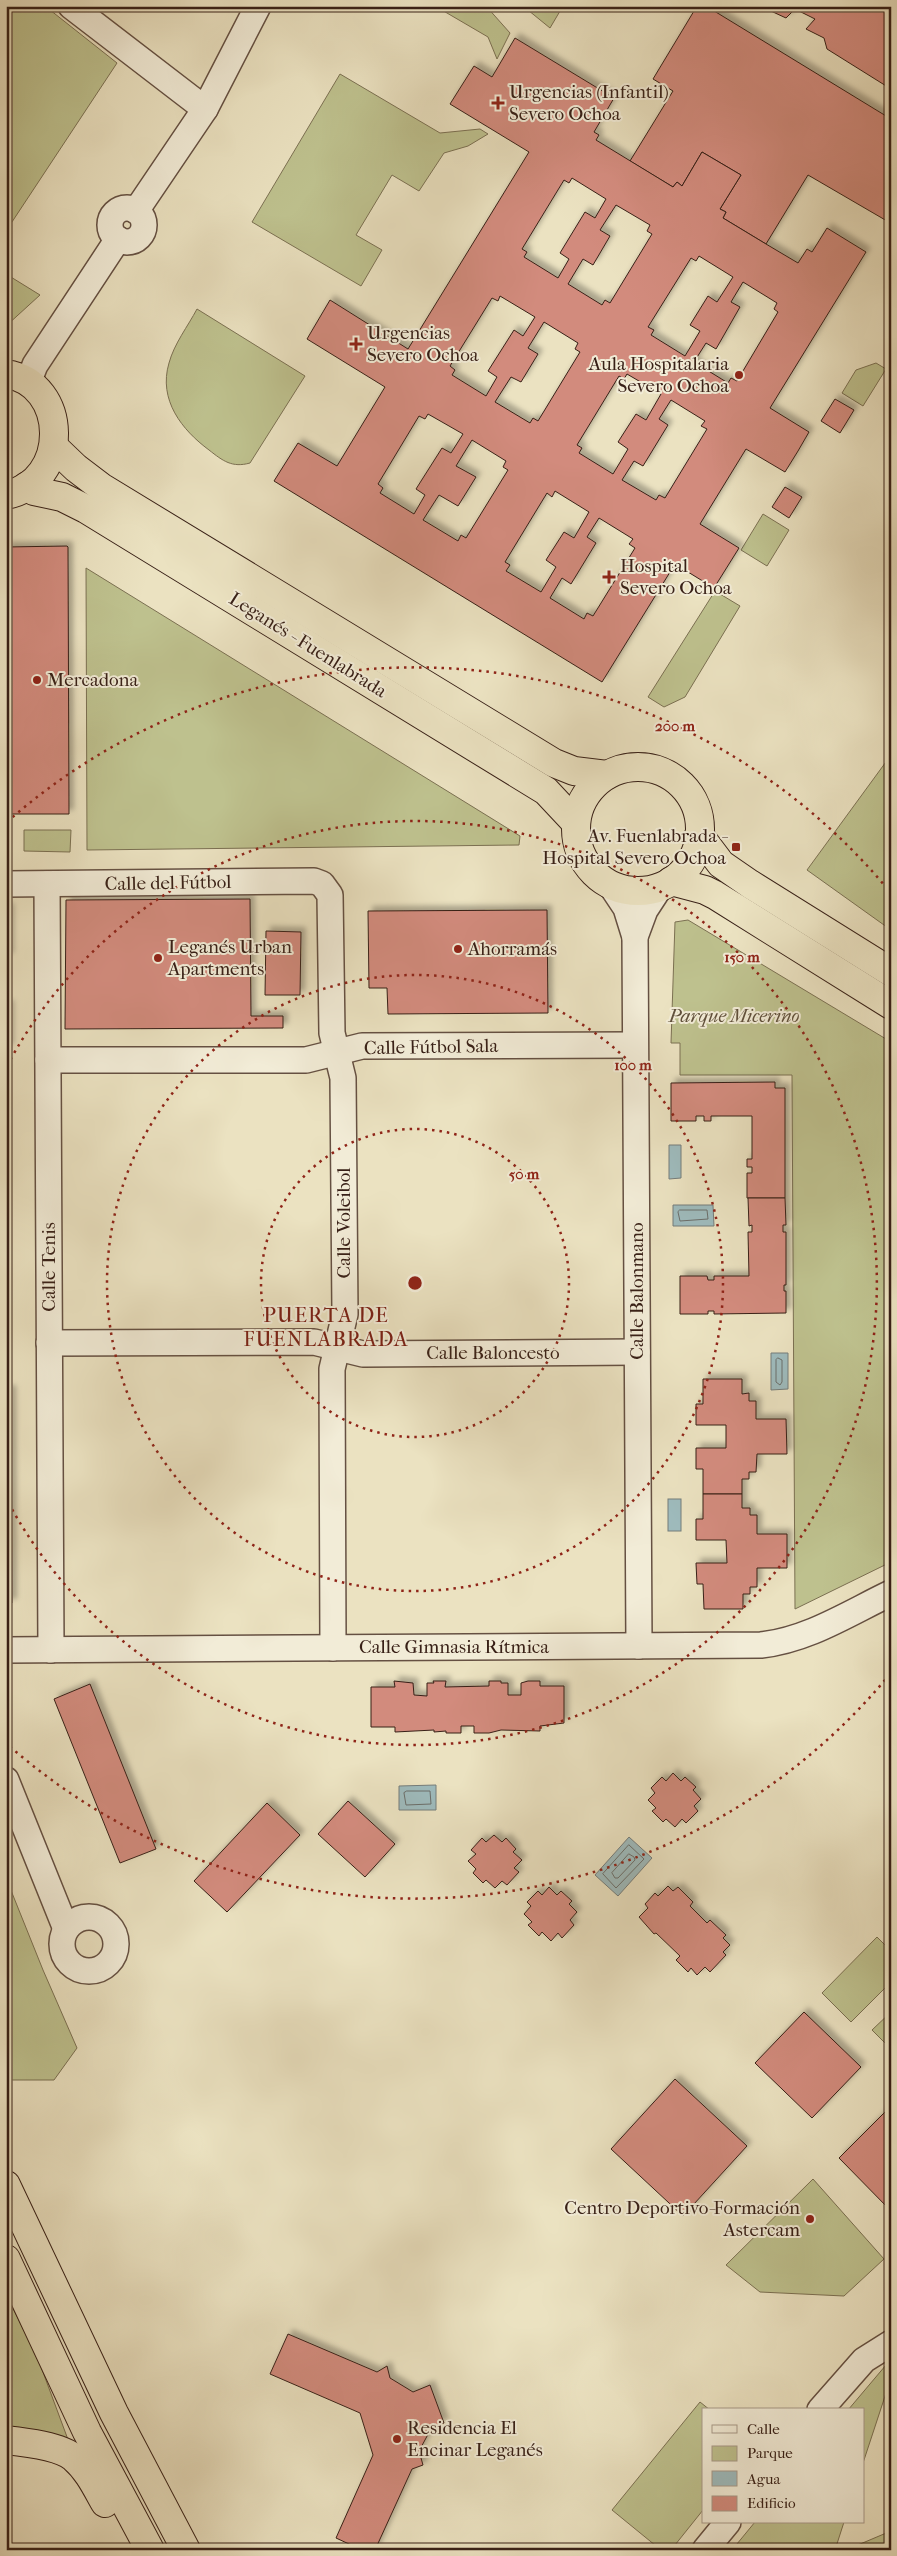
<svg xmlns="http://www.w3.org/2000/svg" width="897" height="2556" viewBox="0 0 897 2556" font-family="'IM FELL French Canon',serif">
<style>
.green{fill:#bec18e;stroke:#7b7052}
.water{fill:#9ebbbd;stroke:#757d7b}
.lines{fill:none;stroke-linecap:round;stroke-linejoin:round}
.shore{stroke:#6b6e6a;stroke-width:1}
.building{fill:#d28b7d;stroke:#382017;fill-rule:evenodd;filter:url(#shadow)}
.street-casing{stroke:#655042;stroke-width:28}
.highway-casing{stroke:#382017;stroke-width:30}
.street{stroke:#f2ecd7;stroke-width:25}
.highway{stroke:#ebe2c1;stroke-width:28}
.ring{fill:none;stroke:#8f2418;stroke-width:2.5;stroke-dasharray:2.5 5}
.poi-dot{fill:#8f2418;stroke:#f2ecd7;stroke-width:2}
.labels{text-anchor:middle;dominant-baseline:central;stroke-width:4;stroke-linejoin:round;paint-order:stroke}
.poi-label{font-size:19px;fill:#382017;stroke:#f2ecd7;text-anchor:start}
.street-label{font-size:19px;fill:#382017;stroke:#f2ecd7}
.park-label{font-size:19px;font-style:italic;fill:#60503b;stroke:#f2ecd7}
.quarter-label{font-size:21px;letter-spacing:1px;fill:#7a1f14;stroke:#f2ecd7}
.centre{fill:#8f2418;stroke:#f2ecd7;stroke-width:2.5}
.ring-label{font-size:15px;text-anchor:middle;font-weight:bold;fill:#8f2418;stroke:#f2ecd7;stroke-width:4;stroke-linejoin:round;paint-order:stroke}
</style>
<defs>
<filter id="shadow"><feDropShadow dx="4.5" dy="-4.5" stdDeviation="2.5" flood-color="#0004"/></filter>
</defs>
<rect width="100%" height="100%" fill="#ebe2c1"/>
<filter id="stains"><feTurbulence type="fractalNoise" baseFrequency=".004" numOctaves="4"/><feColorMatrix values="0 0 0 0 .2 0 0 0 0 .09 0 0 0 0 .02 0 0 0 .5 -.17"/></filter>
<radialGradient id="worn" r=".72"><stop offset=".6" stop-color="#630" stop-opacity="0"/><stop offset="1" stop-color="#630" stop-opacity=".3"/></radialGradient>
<g class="green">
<path d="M6,6H45L117,63L6,231Z"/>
<path d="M435,6H486L510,33L497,59L488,37Z"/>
<path d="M523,6H563L550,28Z"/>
<path d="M340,74L440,133L480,129L488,134L468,146L444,153L419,191L392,175L356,235L382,250L361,286L252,222Z"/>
<path d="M6,274L40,295L6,326Z"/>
<path d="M197,309L305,376L250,463C232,468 223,461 209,450C182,430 158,400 169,363C174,344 188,326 197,309Z"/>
<path d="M876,363L886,369L863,406L842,393L856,370Z"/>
<path d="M763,514L789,530L767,566L741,550Z"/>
<path d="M86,568L520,836L519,845L87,850Z"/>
<path d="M715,591L740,606L685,697L664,707L648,697Z"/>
<path d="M891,755V930L807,870Z"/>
<path d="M24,830H71L70,852L24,851Z"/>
<path d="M688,920L891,1042V1562L795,1609L792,1075H680V1043H671L675,922Z"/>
<path d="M6,1878L43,1970L77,2048L54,2080H11L6,2075Z"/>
<path d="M877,1937L891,1951V1982L851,2022L822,1993Z"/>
<path d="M891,2012V2049L872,2030Z"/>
<path d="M813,2179L884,2259L844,2296L760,2292L726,2265Z"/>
<path d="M6,2295L37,2356L70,2445L6,2428Z"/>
<path d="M886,2365L891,2366V2378L863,2463V2410H848Z"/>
<path d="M700,2402L710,2410H703V2510L671,2550H661L612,2510Z"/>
<path d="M755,2522H844L835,2550H732Z"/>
<path d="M891,2531V2550H846Z"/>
</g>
<g class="water">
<path d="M669,1145H681V1178L669,1179Z"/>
<path d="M673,1205H713L714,1226H673Z"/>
<path d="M771,1353H788V1389L771,1390Z"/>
<rect x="668" y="1499" width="13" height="32"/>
<path d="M436,1785V1810H399V1786Z"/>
<path d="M629,1837L652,1858L618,1896L595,1875Z"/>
</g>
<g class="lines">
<g class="shore">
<path d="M680,1210H707L708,1219L680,1221L678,1212Z"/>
<path d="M778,1358L782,1360V1382L780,1385L776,1382V1360Z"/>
<path d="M407,1791H430L431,1804L406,1805L404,1793Z"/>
<path d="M629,1845L644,1859L616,1888L603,1874Z"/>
<path d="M629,1854L634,1857L635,1860L618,1878H615L612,1873Z"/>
</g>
</g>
<g class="building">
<path d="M697,6H706L891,119V214L887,221L808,175L766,244L723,218L726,212L720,209L741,175L702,152L682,186L677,182L673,187L630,161L673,91L653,79Z"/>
<path d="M891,6V89L827,49L824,38L806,29L815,19L795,9L786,18L760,6Z"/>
<path d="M515,38L614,98L594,132L599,135L596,140L673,187L677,182L682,186L702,152L741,175L720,209L726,212L723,218L766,244L798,263L807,249L812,252L827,228L866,252L770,408L809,432L798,451L785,472L746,449L700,524L739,548L714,588L675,564L602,682L274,481L298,443L337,466L385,387L307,339L330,300L408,349L529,152L450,104L474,66L492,77ZM572,178L606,199L595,218L585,212L560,253L569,259L558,278L524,257L527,252L522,249L564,180L569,183ZM616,205L650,225L647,231L652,234L610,303L605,300L602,305L568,284L583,259L593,265L610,236L600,230ZM699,256L733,277L717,302L708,296L690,325L700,331L685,356L651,335L654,330L648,327L691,258L696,261ZM743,282L777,303L774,309L778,312L737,381L731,378L728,383L694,362L706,343L716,349L740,307L731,302ZM500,296L535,317L523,336L514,330L488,371L497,377L486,396L452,375L455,370L450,366L492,298L498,301ZM544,322L578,343L575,349L580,352L538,421L533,418L530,423L495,402L511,377L521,382L538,354L528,348ZM627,374L661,394L646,420L636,414L618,442L628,449L613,474L579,453L582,448L577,445L619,376L624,379ZM671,400L705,421L701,426L707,429L665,498L659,495L656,500L622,480L634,461L643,466L668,425L659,419ZM428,414L463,434L451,453L442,448L416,489L425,495L414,514L380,493L383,488L378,484L419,416L425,419ZM472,440L506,461L503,467L508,470L466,538L461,535L458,541L423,520L439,495L458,506L476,477L456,466ZM555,491L589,512L574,538L564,532L546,560L556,567L541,592L506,571L510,565L505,562L547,493L552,497ZM599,518L633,539L629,544L635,548L593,616L587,613L584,619L550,598L562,578L571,584L596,543L587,537Z"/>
<path d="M835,399L854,410L840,433L821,421Z"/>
<path d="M785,487L802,497L789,518L772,507Z"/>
<path d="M67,546L68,547L69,814H6V547Z"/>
<path d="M250,899L251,1016H283V1028L65,1029L66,900Z"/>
<rect x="6" y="908" width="3" height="49"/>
<path d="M547,910L548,1013L388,1014L387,988H369L368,911Z"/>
<path d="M266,931L301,932L300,995H265Z"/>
<rect x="6" y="1005" width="3" height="43"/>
<path d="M775,1082V1088H785V1198H747V1173H752V1167H747V1159H752V1116H711V1121H704V1116H696V1121H671V1083Z"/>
<path d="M748,1198H785L786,1225H783V1232H786V1285H784V1291H786V1313L714,1314V1311H708V1314H680V1276H707L708,1280H714V1276H749L748,1232H752V1225L749,1226Z"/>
<path d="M703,1379H742V1394L749,1393V1401H756V1419H786L787,1454H757L756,1472H749V1479H742V1494H703V1469H696V1448H726V1425H696V1404H703Z"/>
<path d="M6,1390H11L12,1603H6Z"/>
<path d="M703,1494H742V1508H750V1515H757V1534H787V1568H757V1587H750V1594H743V1609H704L703,1584H697L696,1563H727L726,1540H696V1519H703Z"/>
<path d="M394,1681L413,1683L414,1695L427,1696V1683H434L433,1681H446L445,1687L489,1686V1681H501V1683H508V1695H521V1683L528,1681H540V1686H564V1723L540,1726V1731L501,1730L489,1733H474V1726H461V1733H446V1731L434,1732V1730L395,1732V1727H371V1687H395Z"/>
<path d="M90,1684L156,1849L120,1863L54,1699Z"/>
<path d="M673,1773L681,1781L685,1777L696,1787L693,1790L701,1799L694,1806L698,1811L686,1823L682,1819L675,1827L666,1819L663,1822L652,1811L656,1808L648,1800L655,1793L651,1788L662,1777L666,1781Z"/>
<path d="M348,1801L395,1844L365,1877L318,1834Z"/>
<path d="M267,1803L300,1835L227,1912L194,1881Z"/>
<path d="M494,1835L502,1842L506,1838L516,1849L513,1852L522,1860L514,1868L519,1872L507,1885L502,1881L495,1888L486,1880L483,1883L473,1873L476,1869L468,1861L476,1854L471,1850L482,1838L486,1842Z"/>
<path d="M668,1886L673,1891L678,1887L693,1902L690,1906L707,1923L710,1920L726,1935L723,1938L730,1945L723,1952L726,1955L710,1972L705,1967L697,1975L691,1968L688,1972L676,1960L680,1956L656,1933L654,1934L639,1917L648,1908L645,1904L655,1893L658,1896Z"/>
<path d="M549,1887L557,1895L561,1891L572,1901L569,1904L577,1912L570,1920L574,1925L562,1938L558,1933L551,1941L542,1932L539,1936L528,1925L532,1922L524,1914L531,1906L527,1902L538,1891L542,1895Z"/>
<path d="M804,2012L861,2067L812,2118L755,2063Z"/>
<path d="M675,2079L747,2146L683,2216L611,2149Z"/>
<path d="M885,2112L891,2118V2211L839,2158Z"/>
<path d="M288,2334L377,2372L387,2366L390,2378L413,2392L430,2385L444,2423L432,2427L419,2451L423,2465L412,2469L375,2550H362L336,2538L373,2455L360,2413L270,2374Z"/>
</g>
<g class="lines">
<g class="street-casing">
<g id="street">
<path d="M71,6L205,109L258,6"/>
<circle cx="127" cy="225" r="17"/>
<path d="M136,211L205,109"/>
<path d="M28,383L35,365L118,239"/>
<path d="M6,884L314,881L322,884L330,895L332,1033L343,1078L345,1314L332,1369L333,1648"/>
<path d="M47,884L51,1650"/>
<path d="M610,884L626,908L635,937"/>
<path d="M48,1060H306L362,1046L635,1045"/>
<path d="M49,1343L314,1342L363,1354L637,1352"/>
<path d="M639,1646L635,937L645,910L660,887"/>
<path d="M6,1650L761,1645C808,1640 849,1613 891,1593"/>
<path d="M6,1780L66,1929"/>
<circle cx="89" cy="1944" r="27"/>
<path d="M820,2410L864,2360L891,2343"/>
<path d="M705,2550L728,2522"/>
</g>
</g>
<g class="highway-casing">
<g id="highway">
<path d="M6,374C69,383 71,482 6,495"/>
<path d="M54,447L76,468L101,487L554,763L574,771L607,775"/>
<path d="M27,486L34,491L62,497L86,509L546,791L576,823"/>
<circle cx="638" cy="829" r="62"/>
<path d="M699,835L721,864L750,884L891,972"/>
<path d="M671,881L705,890L715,895L891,1005"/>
<path d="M6,2185L114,2413L186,2550"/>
<path d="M6,2259L87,2432L150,2550"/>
<path d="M6,2440C24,2442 61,2446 74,2458C88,2470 96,2487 105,2503"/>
</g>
</g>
<use href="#street" class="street"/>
<use href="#highway" class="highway"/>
</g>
<g class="ring">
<circle cx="415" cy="1283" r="154"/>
<circle cx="415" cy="1283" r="308"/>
<path d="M7 1066A462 462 0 1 1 7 1500"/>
<path d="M890 1674A615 615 0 0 1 7 1744M7 822A615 615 0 0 1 890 892"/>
</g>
<g class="poi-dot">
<path d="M495.5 95.5h5v5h5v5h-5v5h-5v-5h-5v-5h5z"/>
<path d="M353.5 336.5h5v5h5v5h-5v5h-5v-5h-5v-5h5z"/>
<circle cx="739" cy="375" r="5"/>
<path d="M606.5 569.5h5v5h5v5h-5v5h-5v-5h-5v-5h5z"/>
<circle cx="37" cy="680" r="5"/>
<rect x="731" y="842" width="10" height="10" rx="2.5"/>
<circle cx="458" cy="949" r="5"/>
<circle cx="158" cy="958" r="5"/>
<circle cx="810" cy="2219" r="5"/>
<circle cx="397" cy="2439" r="5"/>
</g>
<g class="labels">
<g class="poi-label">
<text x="509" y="92">Urgencias (Infantil)<tspan x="509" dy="22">Severo Ochoa</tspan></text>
<text x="367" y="333">Urgencias<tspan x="367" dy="22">Severo Ochoa</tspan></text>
<text x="729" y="364" text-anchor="end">Aula Hospitalaria<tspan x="729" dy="22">Severo Ochoa</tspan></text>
<text x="620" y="566">Hospital<tspan x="620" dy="22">Severo Ochoa</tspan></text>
<text x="47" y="680">Mercadona</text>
<text x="726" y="836" text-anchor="end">Av. Fuenlabrada -<tspan x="726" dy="22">Hospital Severo Ochoa</tspan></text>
<text x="168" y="947">Leganés Urban<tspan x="168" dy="22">Apartments</tspan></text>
<text x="468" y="949">Ahorramás</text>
<text x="800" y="2208" text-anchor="end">Centro Deportivo-Formación<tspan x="800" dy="22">Astercam</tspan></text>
<text x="407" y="2428">Residencia El<tspan x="407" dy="22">Encinar Leganés</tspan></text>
</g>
<g class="street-label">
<text transform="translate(308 645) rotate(32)">Leganés - Fuenlabrada</text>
<text transform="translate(168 883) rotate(-1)">Calle del Fútbol</text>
<text transform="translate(431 1047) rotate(-1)">Calle Fútbol Sala</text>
<text transform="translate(344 1223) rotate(-90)">Calle Voleibol</text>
<text transform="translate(49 1267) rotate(-90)">Calle Tenis</text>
<text transform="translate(637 1291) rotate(-90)">Calle Balonmano</text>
<text x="493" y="1353">Calle Baloncesto</text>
<text x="454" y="1647">Calle Gimnasia Rítmica</text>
</g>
<g class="park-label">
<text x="734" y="1016">Parque Micerino</text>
</g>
<g class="quarter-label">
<text x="326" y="1315">PUERTA DE<tspan x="326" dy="24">FUENLABRADA</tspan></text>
</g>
</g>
<circle cx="415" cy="1283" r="8" class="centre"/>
<g class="ring-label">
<text x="675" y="731">200 m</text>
<text x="742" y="962">150 m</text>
<text x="633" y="1070">100 m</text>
<text x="524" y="1179">50 m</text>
</g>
<rect width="897" height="2556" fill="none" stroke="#ebe2c1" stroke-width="25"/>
<rect x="8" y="8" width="882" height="2541" fill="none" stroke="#382017" stroke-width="2.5"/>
<rect x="12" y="12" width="872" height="2531" fill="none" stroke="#382017"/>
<rect x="702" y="2408" width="162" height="115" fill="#f2ecd7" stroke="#a89a8a"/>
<rect x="712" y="2425" width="25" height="8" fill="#f2ecd7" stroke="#a89a8a"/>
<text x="747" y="2434" font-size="15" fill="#382017">Calle</text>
<rect x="712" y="2446" width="25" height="15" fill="#bec18e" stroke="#a89a8a"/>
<text x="747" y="2458" font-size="15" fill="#382017">Parque</text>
<rect x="712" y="2471" width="25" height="15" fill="#9ebbbd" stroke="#a89a8a"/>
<text x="747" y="2484" font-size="15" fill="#382017">Agua</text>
<rect x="712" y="2496" width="25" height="15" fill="#d28b7d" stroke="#a89a8a"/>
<text x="747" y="2508" font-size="15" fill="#382017">Edificio</text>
<rect width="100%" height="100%" filter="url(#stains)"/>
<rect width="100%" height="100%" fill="url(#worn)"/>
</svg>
